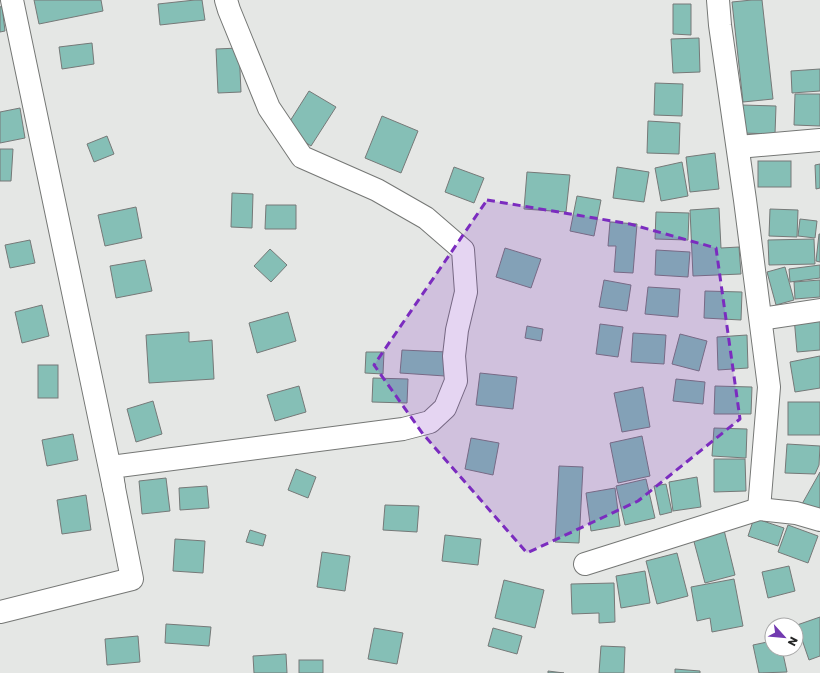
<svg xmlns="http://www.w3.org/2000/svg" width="820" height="673" viewBox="0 0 820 673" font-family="Poppins,sans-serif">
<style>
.building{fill:#85bfb6;stroke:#767978}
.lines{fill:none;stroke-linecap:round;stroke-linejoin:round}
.minor-casing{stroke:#757775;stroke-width:24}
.minor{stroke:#fff;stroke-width:22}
.marked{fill:#7b2cbf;fill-opacity:0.2;stroke:#7b2cbf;stroke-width:3;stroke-dasharray:8 5;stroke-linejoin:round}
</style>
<rect width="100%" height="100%" fill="#e5e7e5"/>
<g class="building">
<path d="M34,0H101L103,11L39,24Z"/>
<path d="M195,0H202L205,20L160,25L158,4Z"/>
<path d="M752,0H762L773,99L743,102L732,2Z"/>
<path d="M673,4H691V35L673,34Z"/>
<path d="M2,6L5,31L0,32V7Z"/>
<path d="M699,38L700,72L673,73L671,39Z"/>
<path d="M92,43L94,64L62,69L59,47Z"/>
<path d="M239,48L241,92L218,93L216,49Z"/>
<path d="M820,69V91L792,93L791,71Z"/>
<path d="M655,83L683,84L682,116L654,115Z"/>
<path d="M309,91L336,107L311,146L285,129Z"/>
<path d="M795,94H820V126L794,125Z"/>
<path d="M742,105L776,106L775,134L741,133Z"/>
<path d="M20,108L25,138L0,143V112Z"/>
<path d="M382,116L418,131L401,173L365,158Z"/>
<path d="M648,121L680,123L679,154L647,153Z"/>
<path d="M107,136L114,154L94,162L87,144Z"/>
<path d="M0,149H13L11,181H0Z"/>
<path d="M715,153L719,189L690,192L686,157Z"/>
<rect x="758" y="161" width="33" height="26"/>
<path d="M682,162L688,196L661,201L655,168Z"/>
<path d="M820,164V188L816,189L815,165Z"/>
<path d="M454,167L484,178L474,203L445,192Z"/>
<path d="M617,167L649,172L644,202L613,198Z"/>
<path d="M527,172L570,175L566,212L524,209Z"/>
<path d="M232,193L253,194L252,228L231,227Z"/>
<path d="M577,196L601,200L594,236L570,231Z"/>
<path d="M266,205H296V229H265Z"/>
<path d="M136,207L142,238L105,246L98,215Z"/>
<path d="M719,208L721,248L739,247L741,274L693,276L690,210Z"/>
<path d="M770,209L798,210L797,237L769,236Z"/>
<path d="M656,212L689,213L688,240L655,239Z"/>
<path d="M800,219L817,221L815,238L798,236Z"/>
<path d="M610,222L637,224L633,273L614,272L616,246H608Z"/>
<path d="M819,234H820V262L816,261Z"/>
<path d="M814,239L815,264L769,265L768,240Z"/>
<path d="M30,240L35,263L10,268L5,245Z"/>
<path d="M505,248L541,259L531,288L496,277Z"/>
<path d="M270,249L287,265L271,282L254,266Z"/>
<path d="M656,250L690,252L688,277L655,275Z"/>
<path d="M145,260L152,291L116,298L110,266Z"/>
<path d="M820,265V278L790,282L789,269Z"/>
<path d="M785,267L794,300L776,305L767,272Z"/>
<path d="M604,280L631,285L627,311L599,307Z"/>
<path d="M820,280V297L795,299L794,282Z"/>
<path d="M648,287L680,289L678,317L645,314Z"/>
<path d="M705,291L742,292L741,320L704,318Z"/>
<path d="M42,305L49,336L22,343L15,312Z"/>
<path d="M288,312L296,341L257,353L249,323Z"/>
<path d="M820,315V350L797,352L794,317Z"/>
<path d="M600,324L623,327L618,357L596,354Z"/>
<path d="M527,326L543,329L541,341L525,338Z"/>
<path d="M189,332V342L212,340L214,379L149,383L146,335Z"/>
<path d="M633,333L666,335L664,364L631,362Z"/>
<path d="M680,334L707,341L699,371L672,364Z"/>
<path d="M747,335L748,368L718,370L717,337Z"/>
<path d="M402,350L447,352L445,376L400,373Z"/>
<path d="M366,352H384L383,374L365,373Z"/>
<path d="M820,356V388L795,392L790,362Z"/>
<rect x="38" y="365" width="20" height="33"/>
<path d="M480,373L517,377L513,409L476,405Z"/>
<path d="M373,378L408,379L407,403L372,402Z"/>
<path d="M676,379L705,382L703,404L673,401Z"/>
<path d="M299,386L306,412L275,421L267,395Z"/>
<path d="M715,386L752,387L751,414H714Z"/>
<path d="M643,387L650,427L622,432L614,393Z"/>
<path d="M153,401L162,434L136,442L127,409Z"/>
<rect x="788" y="402" width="32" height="33"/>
<path d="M714,428L747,429L746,458L712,456Z"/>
<path d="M73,434L78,460L47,466L42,440Z"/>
<path d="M642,436L650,476L618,483L610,443Z"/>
<path d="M471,438L499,443L493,475L465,469Z"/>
<path d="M787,444L820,446L819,465L815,474L785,473Z"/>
<path d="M714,459H745L746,491L714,492Z"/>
<path d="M559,466L583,467L579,543L555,542Z"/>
<path d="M296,469L316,477L308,498L288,490Z"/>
<path d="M820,472V514L802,504Z"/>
<path d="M697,477L701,507L673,511L669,482Z"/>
<path d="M166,478L170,511L142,514L139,481Z"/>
<path d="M646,479L655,518L625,525L616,486Z"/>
<path d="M666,484L672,512L660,515L654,486Z"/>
<path d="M207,486L209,508L180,510L179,488Z"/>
<path d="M615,488L620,526L591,531L586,493Z"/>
<path d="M86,495L91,530L62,534L57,500Z"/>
<path d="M385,505L419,506L417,532L383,530Z"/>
<path d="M754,518L784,528L778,546L748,536Z"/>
<path d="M788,525L818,536L808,563L778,552Z"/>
<path d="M250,530L266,535L263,546L246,542Z"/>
<path d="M724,530L735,575L705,583L693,538Z"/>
<path d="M445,535L481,539L478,565L442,561Z"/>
<path d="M175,539L205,541L203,573L173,571Z"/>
<path d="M322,552L350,556L345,591L317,587Z"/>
<path d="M677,553L688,596L657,604L646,561Z"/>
<path d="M789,566L795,591L768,598L762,572Z"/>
<path d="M645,571L650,603L621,608L616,576Z"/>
<path d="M734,579L743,626L712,632L710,618L697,621L691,587Z"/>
<path d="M504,580L544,590L535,628L495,618Z"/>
<path d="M614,583L615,622L599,623V613L572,614L571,584Z"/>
<path d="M820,617V656L809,660L797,625Z"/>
<path d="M166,624L211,627L209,646L165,643Z"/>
<path d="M374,628L403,633L397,664L368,659Z"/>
<path d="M493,628L522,636L517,654L488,646Z"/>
<path d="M138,636L140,662L107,665L105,639Z"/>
<path d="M772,641V649H782L787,672L759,673L753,645Z"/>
<path d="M601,646L625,647L624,673H599Z"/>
<path d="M286,654L287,673H254L253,656Z"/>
<rect x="299" y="660" width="24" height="13"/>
<path d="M675,669L700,671V673H675Z"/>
<path d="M548,671L564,673H548Z"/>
</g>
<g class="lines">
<g class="minor-casing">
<g id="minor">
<path d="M718,0L720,25L745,200L769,387L759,509"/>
<path d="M738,147L820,140"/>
<path d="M761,319L820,310"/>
<path d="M114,488L111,467L403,429L430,422L445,408L456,381L454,356L457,330L466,292L463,250L426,218L377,190L302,157L269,108L229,10L226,0"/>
<path d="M585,564L759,509L796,513L820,520"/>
<path d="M0,612L132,579L114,488L12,0"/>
</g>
</g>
<use href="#minor" class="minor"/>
</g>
<path class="marked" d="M487,200L630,224L716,248L740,419L638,501L527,553L423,434L374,365Z"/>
<g transform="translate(784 637) rotate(117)"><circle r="19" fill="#ffffff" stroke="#a8a8a8"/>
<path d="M0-3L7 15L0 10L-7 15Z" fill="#723ab0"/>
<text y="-6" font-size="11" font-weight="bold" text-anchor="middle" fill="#252626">N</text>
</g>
</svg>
